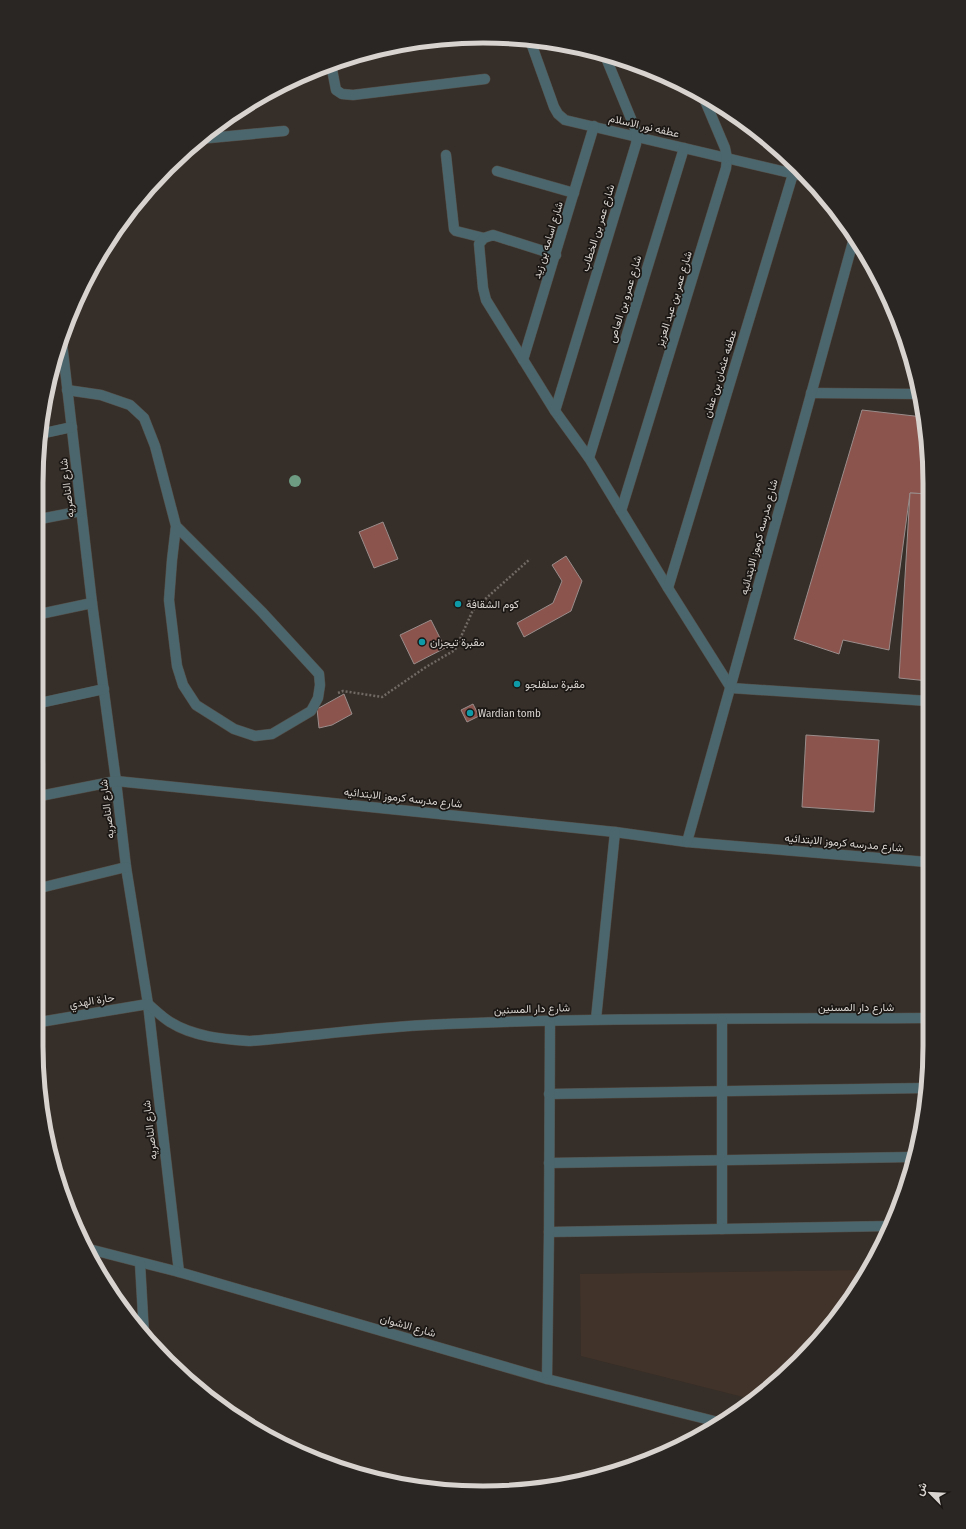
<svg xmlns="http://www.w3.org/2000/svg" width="966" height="1529" viewBox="0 0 966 1529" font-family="'Fira Sans Condensed',Vazirmatn,sans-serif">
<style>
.built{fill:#413329}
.building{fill:#8b544d;stroke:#9a8d8b}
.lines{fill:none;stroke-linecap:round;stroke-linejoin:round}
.lane-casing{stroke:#534c46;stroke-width:11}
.street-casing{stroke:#534c46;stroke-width:11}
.path{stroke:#706964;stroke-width:2.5;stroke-dasharray:2 2;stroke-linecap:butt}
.lane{stroke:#4b666c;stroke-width:10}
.street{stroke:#4b666c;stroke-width:10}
.tree{fill:#6d9c83}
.culture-dot{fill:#0f9aa8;stroke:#1b1714;stroke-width:1.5}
.labels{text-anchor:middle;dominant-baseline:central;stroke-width:3.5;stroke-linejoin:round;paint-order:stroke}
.street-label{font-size:11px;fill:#d8d3cf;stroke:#1b1714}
.poi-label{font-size:11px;fill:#d8d3cf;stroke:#1b1714;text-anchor:start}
.rim{fill:none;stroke:#d8d3cf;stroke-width:5}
</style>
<rect width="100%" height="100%" fill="#362e28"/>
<path class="built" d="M866,1270L837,1318L778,1382L755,1400L581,1356L580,1274Z"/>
<g class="building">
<path d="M862,410L923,417L929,454V494L910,493L889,650L843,640L839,654L794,639Z"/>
<path d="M910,493L929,494L928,681L899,678Z"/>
<path d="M383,522L398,559L374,568L359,532Z"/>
<path d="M566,556L582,581L571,611L524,637L517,623L553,603L562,581L552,565Z"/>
<path d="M431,620L445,648L414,664L400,635Z"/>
<path d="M344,694L352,714L332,725L319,728L317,709Z"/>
<path d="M473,704L479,716L467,722L461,710Z"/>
<path d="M806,735L879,740L874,812L802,807Z"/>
</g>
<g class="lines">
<g class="lane-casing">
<g id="lane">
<path d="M446,155L454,229L456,231L484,238"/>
<path d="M67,390L101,395L130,405L144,418L155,446L176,526L172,560L169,600L177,666L183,685L196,705L234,729L255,736L272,734L311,711L318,698L320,685L319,674L262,612L176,526"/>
</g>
</g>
<g class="street-casing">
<g id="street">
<path d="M530,40L554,107L558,114L565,120L803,176"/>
<path d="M331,64L336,90L342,94L353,95L485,79"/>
<path d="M199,139L284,131"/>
<path d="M497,171L574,193"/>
<path d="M556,255L493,235L484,238L479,244L483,288L486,300L555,411L589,458L668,588L731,688L928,701"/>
<path d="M62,343L92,603L116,781L126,867L148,1004L179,1272"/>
<path d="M523,360L594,126"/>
<path d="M811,393L919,394"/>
<path d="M555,411L636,144L637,136L634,126L604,53"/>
<path d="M40,434L72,427"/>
<path d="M589,458L684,148"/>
<path d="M621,511L726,168L727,158L725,148L703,96"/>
<path d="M40,519L81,511"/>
<path d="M668,588L793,174L794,167"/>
<path d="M40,614L92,603"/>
<path d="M40,703L104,689"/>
<path d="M40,796L116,781L615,832L687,842L927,862"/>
<path d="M687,842C744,641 798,439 854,238"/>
<path d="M40,888L126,867"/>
<path d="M596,1019L615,832"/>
<path d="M40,1022L148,1004C155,1010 162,1017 170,1022C194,1037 223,1039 250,1041C309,1036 368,1028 426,1025C593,1017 760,1019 927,1018"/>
<path d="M549,1094L926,1088"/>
<path d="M549,1163L912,1157"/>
<path d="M722,1229V1020"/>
<path d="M549,1232L891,1226"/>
<path d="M89,1249L179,1272L547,1379L722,1423"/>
<path d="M140,1263L144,1334"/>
<path d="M547,1379L549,1232L550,1021"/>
</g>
</g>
<path class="path" d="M338,693L343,691L382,697L426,667L455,650L473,610L530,559"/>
<use href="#lane" class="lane"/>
<use href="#street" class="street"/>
</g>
<circle class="tree" cx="295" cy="481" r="6"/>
<g class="culture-dot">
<circle cx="458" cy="604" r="4"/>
<circle cx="422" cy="642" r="4"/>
<circle cx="517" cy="684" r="4"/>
<circle cx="470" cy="713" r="4"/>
</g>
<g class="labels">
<g class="street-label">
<text transform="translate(644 126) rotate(13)">عطفه نور الاسلام</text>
<text transform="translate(598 228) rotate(-73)">شارع عمر بن الخطاب</text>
<text transform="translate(548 240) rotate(-73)">شارع اسامه بن زيد</text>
<text transform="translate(625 299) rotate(-73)">شارع عمرو بن العاص</text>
<text transform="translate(674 299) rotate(-73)">شارع عمر بن عبد العزيز</text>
<text transform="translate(720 374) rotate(-73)">عطفه عثمان بن عفان</text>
<text transform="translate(67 488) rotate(-97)">شارع الناصريه</text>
<text transform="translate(759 537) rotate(-75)">شارع مدرسه كرموز الابتدائيه</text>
<text transform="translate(403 798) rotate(6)">شارع مدرسه كرموز الابتدائيه</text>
<text transform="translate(107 809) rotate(-97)">شارع الناصريه</text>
<text transform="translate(844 843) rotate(5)">شارع مدرسه كرموز الابتدائيه</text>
<text transform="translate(92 1001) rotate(-9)">حارة الهدي</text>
<text x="856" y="1007">شارع دار المسنين</text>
<text transform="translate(532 1009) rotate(-2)">شارع دار المسنين</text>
<text transform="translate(150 1130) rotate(-97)">شارع الناصريه</text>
<text transform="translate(408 1326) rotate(16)">شارع الاشوان</text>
</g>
<g class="poi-label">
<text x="466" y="604">كوم الشقافة</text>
<text x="430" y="642">مقبرة تيجران</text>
<text x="525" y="684">مقبرة سلفلجو</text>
<text x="478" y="713">Wardian tomb</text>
</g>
</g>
<path d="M0 0H966V1529H0ZM483 43H483A440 440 0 0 1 923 483V1046A440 440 0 0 1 483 1486H483A440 440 0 0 1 43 1046V483A440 440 0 0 1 483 43Z" fill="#2a2623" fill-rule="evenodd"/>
<path class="rim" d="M483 43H483A440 440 0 0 1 923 483V1046A440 440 0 0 1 483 1486H483A440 440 0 0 1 43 1046V483A440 440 0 0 1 483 43Z"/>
<g transform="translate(930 1493) rotate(294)" stroke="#1b1714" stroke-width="3" paint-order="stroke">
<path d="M0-3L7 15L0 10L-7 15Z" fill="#d8d3cf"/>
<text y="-6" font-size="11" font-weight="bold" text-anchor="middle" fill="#d8d3cf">ش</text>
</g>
</svg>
